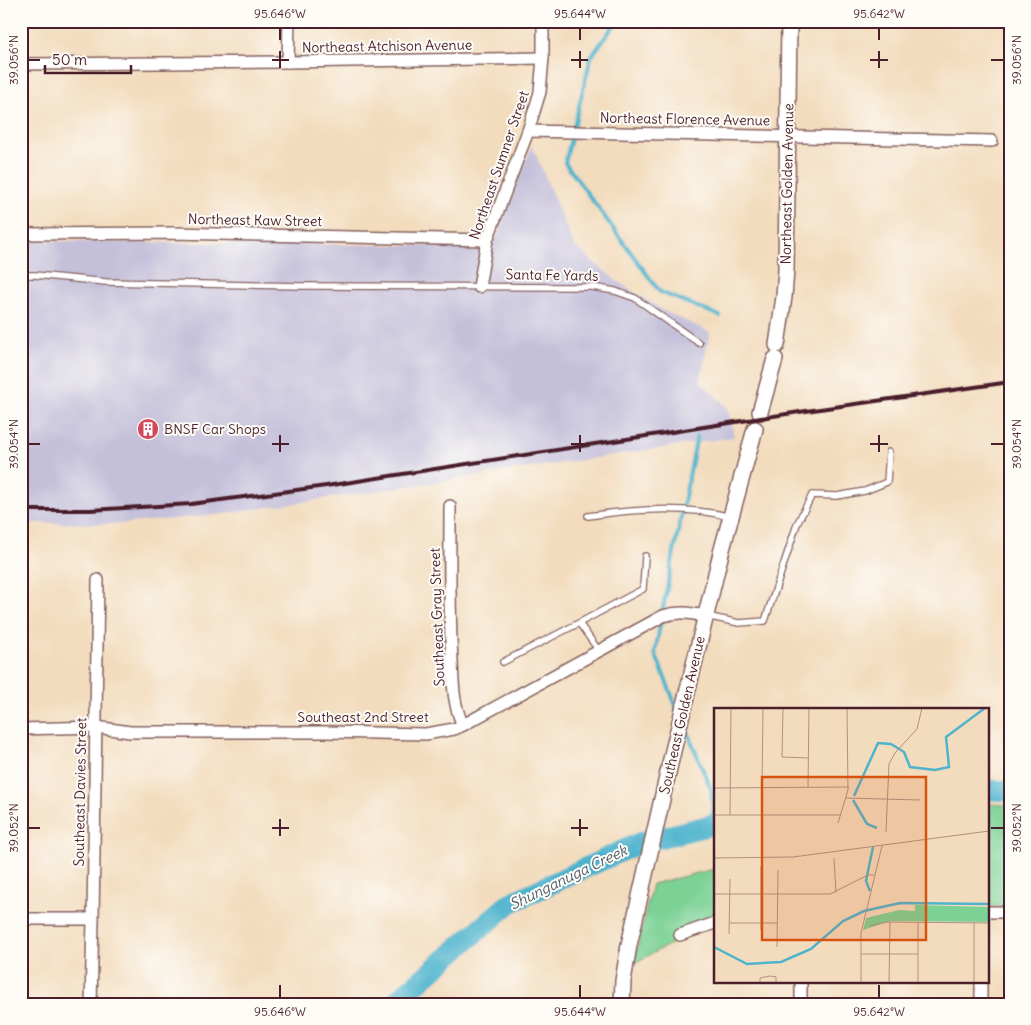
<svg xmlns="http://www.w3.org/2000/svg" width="1031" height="1025" viewBox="0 0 1031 1025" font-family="Delius,sans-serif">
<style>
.industrial{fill:#c5c0da}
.green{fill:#7cd295;stroke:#637860}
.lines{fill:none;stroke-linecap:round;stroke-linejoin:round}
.stream{stroke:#4eb3cd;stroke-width:4}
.river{stroke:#4eb3cd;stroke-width:21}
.service-casing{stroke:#85615e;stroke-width:8}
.minor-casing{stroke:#85615e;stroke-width:14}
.tertiary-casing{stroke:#85615e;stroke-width:18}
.service{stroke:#fff;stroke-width:5.5}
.minor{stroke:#fff;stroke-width:11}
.tertiary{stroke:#fff;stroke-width:15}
.rail{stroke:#4a1f2b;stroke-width:4}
.ticks{fill:none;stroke:#4a1f2b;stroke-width:2}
.labels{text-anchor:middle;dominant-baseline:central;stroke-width:4;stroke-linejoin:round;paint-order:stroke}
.street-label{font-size:14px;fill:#4a1f2b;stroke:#fdfcf7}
.poi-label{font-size:14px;fill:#4a1f2b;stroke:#fdfcf7;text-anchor:start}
.water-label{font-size:15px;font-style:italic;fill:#4c5a6c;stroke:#fdfcf7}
.inset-river{fill:none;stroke:#4eb3cd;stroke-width:2.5}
.inset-road{fill:none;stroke:#af9083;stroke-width:1}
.view{fill:#d8530f;fill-opacity:0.15;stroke:#d8530f;stroke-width:2.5}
.inset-edge{fill:none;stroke:#4a1f2b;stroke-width:2.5}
.neatline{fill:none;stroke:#4a1f2b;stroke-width:2}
.ticks-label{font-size:12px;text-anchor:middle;fill:#4a1f2b}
</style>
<rect width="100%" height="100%" fill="#fdfcf7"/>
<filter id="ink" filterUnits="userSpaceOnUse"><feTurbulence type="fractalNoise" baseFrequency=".02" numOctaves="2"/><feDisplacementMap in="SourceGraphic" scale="10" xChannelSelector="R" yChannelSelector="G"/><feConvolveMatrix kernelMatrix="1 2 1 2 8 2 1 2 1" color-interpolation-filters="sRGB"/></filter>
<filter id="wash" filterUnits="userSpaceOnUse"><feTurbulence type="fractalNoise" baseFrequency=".0096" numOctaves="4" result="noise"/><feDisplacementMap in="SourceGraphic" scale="20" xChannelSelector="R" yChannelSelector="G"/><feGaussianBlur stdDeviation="1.12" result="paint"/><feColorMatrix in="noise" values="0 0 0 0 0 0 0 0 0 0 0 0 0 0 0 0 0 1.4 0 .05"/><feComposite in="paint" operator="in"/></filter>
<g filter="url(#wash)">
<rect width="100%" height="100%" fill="#f3dcbd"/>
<path class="industrial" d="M532,145L574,246L617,281L664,311L710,332L700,381L728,408L734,437L217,515L117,524L21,523V241L479,246L497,237Z"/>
<g class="green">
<path d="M987,804L1010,805V906H987Z"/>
<path d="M715,869V917L693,923L675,933L678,940L634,963L652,884Z"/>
</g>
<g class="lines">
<g class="stream">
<path d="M617,21L591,57L565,163L660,292L720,316"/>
<path d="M662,613L697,436"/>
<path d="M661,620L655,653L678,711"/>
<path d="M685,726L711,789L714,824"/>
</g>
<g class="river">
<path d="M987,790L1010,791"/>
<path d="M393,1004L510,903L639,843L715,824"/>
</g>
</g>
</g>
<g filter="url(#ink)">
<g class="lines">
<g class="service-casing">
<g id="service">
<path d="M21,275H35L106,282L303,286L592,287L615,291L635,298L699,343"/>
<path d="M588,516C634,509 686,505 731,517"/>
<path d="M706,616L739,623L765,621L797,524L812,495L837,496L865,491L887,482L889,452"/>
<path d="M579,623L643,589L645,556"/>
<path d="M503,662L579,623L599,651"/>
</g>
</g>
<g class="minor-casing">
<g id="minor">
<path d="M288,62L289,21"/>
<path d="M21,64L288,62L543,58"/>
<path d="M528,131L992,141"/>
<path d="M21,234L172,233L487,240"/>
<path d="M479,287L487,240L528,131L540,92L543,58V21"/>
<path d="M450,506C450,558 449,609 452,661C453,683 453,705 463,725"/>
<path d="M21,729L96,727L130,732H325L426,734L454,729L463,725L663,616C678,611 690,613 705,616"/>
<path d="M987,912H1010"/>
<path d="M21,919H93"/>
<path d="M680,935L715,923"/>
<path d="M91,1004L93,919L98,580"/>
<path d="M801,1004V981"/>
<path d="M981,1004V981"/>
</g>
</g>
<g class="tertiary-casing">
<g id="tertiary">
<path d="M777,345L784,297L786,270L789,21"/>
<path d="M760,412L775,359"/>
<path d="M622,1004L623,981L629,945L672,755L721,553L755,429"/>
</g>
</g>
<use href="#service" class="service"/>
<use href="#minor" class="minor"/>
<use href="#tertiary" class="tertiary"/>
<path class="rail" d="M21,510H90L191,504L326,486L806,411L1010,382"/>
</g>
</g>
<path class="ticks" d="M280,28V40M580,28V40M879,28V40M280,51V68M580,51V68M879,51V68M28,60H40M272,60H289M571,60H588M870,60H888M991,60H1004M280,435V452M580,435V452M879,435V452M28,444H40M272,444H289M571,444H588M870,444H888M991,444H1004M280,819V836M580,819V836M28,828H40M272,828H289M571,828H588M991,828H1004M280,985V998M580,985V998M879,985V998"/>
<defs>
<g id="building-disc" transform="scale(1.125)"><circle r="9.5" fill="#d1495b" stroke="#fdfcf7"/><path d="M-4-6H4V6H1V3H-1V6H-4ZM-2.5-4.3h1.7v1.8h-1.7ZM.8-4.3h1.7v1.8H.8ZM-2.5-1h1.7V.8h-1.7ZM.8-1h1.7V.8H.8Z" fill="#fff"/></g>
</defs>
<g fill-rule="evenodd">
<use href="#building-disc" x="148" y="429"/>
</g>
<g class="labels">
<g class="street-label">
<text transform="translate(387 46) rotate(-1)">Northeast Atchison Avenue</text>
<text transform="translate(685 119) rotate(1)">Northeast Florence Avenue</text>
<text transform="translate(499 165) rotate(-71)">Northeast Sumner Street</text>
<text transform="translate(787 184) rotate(-89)">Northeast Golden Avenue</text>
<text transform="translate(255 220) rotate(1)">Northeast Kaw Street</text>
<text transform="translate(552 275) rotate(1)">Santa Fe Yards</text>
<text transform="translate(437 617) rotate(-92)">Southeast Gray Street</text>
<text transform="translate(682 715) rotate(-77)">Southeast Golden Avenue</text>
<text x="363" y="717">Southeast 2nd Street</text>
<text transform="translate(80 792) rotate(-89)">Southeast Davies Street</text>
</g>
<g class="poi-label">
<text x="164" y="429">BNSF Car Shops</text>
</g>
<g class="water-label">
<text transform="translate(568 877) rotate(-26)">Shunganuga Creek</text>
</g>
</g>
<g transform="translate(714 708)">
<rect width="275" height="275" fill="#f3dcbd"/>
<path d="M201,197L275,199V214L177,213L149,222L152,210L185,202L201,203Z" fill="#7cd295"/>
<path class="inset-river" d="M140,88L164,35L177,36L190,44L196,59L221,62L235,59L232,29L271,0M139,92L153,116L163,120M156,183L152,173L159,139M0,239L33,256L67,254L97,241L129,213L150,203L186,195L275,196"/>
<path class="inset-road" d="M69,0L68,49L94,50M94,79L95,0M0,80L135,79M48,80L49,0M132,90L206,92M1,107H126M16,107L17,0M124,115L134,82L133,0M172,124L175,56L181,45L203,21L208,0M0,150L79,149L275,123M120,150L122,185M0,186H116L154,167H160M16,215H63M260,215V275M156,218L172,214L275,215M47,222V158M15,226L16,171M63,239L64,162M147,246H204M46,275V270L56,268L62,269V275M147,275V225L168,138M175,275L176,214M204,275V214"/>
<path class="view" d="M48,69H212V232H48Z"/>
<rect width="275" height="275" class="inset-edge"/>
</g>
<rect width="1031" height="1025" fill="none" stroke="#fdfcf7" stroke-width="55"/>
<path d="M45 65v8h86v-8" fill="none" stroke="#4a1f2b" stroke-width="2.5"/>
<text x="52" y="65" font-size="15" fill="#4a1f2b" stroke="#fdfcf7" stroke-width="4" paint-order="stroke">50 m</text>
<rect x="28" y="28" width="976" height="970" class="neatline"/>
<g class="ticks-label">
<text x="280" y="18">95.646°W</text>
<text x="580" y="18">95.644°W</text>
<text x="879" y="18">95.642°W</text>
<text transform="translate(14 60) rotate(-90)" y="4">39.056°N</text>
<text transform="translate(1017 60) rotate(-90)" y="4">39.056°N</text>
<text transform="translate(14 444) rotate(-90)" y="4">39.054°N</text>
<text transform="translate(1017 444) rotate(-90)" y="4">39.054°N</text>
<text transform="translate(14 828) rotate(-90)" y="4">39.052°N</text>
<text transform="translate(1017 828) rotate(-90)" y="4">39.052°N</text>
<text x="280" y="1016">95.646°W</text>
<text x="580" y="1016">95.644°W</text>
<text x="879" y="1016">95.642°W</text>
</g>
</svg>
